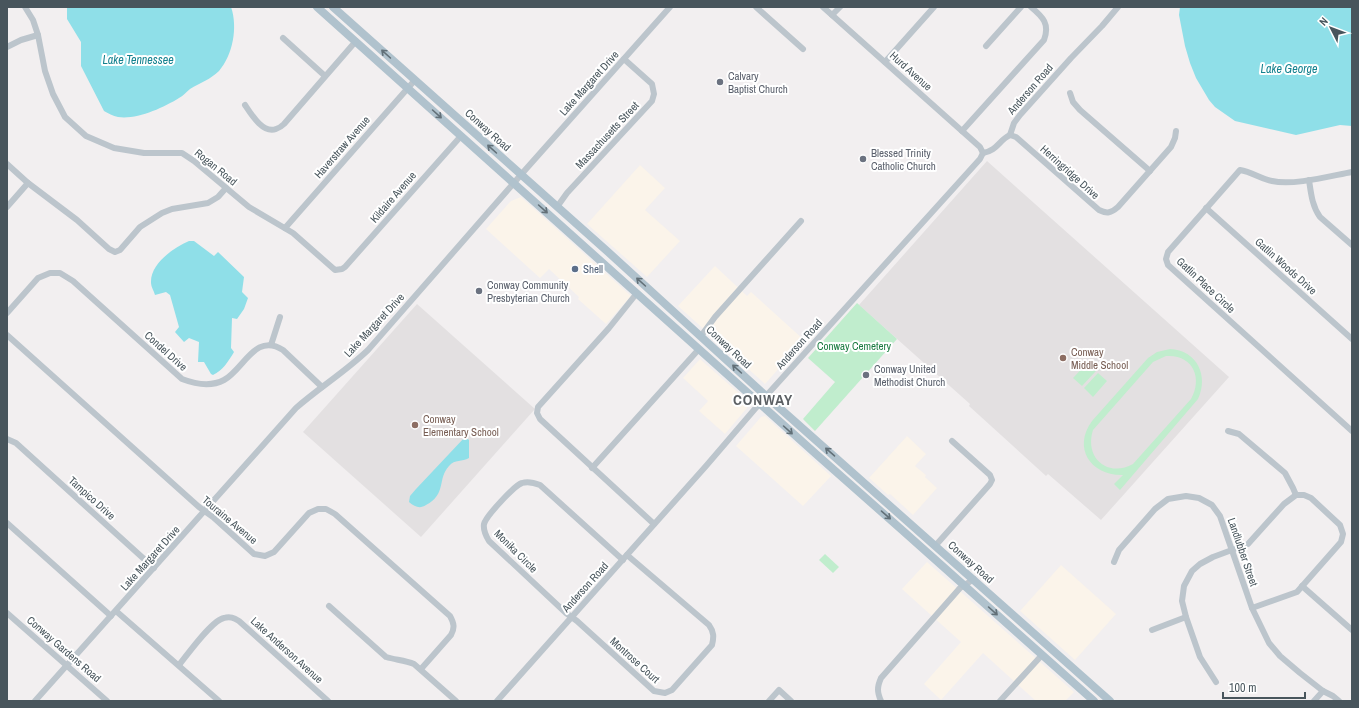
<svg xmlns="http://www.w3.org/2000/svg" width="1359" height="708" viewBox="0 0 1359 708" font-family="'Archivo Narrow',sans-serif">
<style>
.commercial{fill:#fbf4ea}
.education{fill:#e3e0e1}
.green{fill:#c0edcd;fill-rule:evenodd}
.water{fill:#8fdfe8}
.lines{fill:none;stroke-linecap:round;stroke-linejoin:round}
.minor{stroke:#bcc5cc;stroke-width:6}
.major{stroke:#b0c2cd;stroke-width:8}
.oneway{stroke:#627078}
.worship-dot{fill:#6b7280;stroke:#fff;stroke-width:1.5}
.service-dot{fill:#5c6f8a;stroke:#fff;stroke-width:1.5}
.education-dot{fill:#8d6e63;stroke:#fff;stroke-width:1.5}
.labels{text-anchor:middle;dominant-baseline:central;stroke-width:4;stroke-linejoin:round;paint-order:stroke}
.street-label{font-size:11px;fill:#48555c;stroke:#fff}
.worship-label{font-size:11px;fill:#5b616d;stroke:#fff;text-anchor:start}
.service-label{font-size:11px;fill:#4e5e75;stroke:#fff;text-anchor:start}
.park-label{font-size:11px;fill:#1b7b41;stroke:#fff}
.education-label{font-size:11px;fill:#785e54;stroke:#fff;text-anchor:start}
.water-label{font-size:12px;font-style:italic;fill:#13818e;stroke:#fff}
.district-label{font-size:15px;font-weight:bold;letter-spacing:1px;fill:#5c6064;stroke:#fff}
</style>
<rect width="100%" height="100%" fill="#f2eff0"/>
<g class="commercial">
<path d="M640,165L665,188L645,210L680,241L647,277L587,224Z"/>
<path d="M521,197L631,296L606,324L578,299L579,297L549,269L540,278L486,229L511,201Z"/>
<path d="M715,266L747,296L751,292L804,340L765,384L678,306Z"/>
<path d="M700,359L749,402L747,408L725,434L699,411L708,401L683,378Z"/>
<path d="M765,416L831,476L803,506L736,446L761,417Z"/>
<path d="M907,436L926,454L915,466L926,475L925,477L937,488L913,515L890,494L888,495L869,478Z"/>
<path d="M927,562L1074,692L1065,701H1036L983,653L941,700L924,684L961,642L902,589Z"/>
<path d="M1061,565L1116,614L1075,660L1020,611Z"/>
</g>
<g class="education">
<path d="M987,161L1229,377L1101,520L1048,474L1046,476L969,406L970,404L859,305Z"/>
<path d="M417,304L535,409L421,537L303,432Z"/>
</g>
<g class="green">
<path d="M857,303L897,339L815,431L803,419L835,382L808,358Z"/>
<path d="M1170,349C1197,350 1209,376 1198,399L1120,490L1114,484L1123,475C1091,476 1072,448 1092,421L1148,358L1157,352ZM1166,356C1193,354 1203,378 1191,399L1133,464C1108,478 1084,458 1093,430L1153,362Z"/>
<path d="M1087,363L1096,371L1082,386L1073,378Z"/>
<path d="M1098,373L1107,381L1093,397L1084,388Z"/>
<path d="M825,554L839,567L833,573L819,560Z"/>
</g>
<g class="water">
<path d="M67,7H231C238,27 233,55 219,71C211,79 200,83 190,89C186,92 183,96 179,98C163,108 136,120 118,117C113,116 108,113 104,111L81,66V42L67,19Z"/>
<path d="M1180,7H1352V126L1340,125L1296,135L1235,121L1215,107L1209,100L1196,78L1190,63L1185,46L1179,15Z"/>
<path d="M189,241H194L214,256L218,252L244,277L242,292L248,298L244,309L237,319L232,318L231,348L234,352C228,362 223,370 213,375L211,374L204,362H198L199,342L189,338L184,342L175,332L179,327L170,295L166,292L155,295C154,291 151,287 151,283C150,264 173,248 189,241Z"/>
<path d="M465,437L469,440V458C462,462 455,459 449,466C437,479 447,494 426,505C420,509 415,507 409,502L410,496L416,489Z"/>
</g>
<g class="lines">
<g class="minor">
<path d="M25,7L33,20L38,35L45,71L53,94L65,117L86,136L114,148L144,153H182L194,161L249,207L293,233L335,270L342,269L345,267L461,136"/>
<path d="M756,7L803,49"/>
<path d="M823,7L962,131L980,147L983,153"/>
<path d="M832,15L840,7"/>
<path d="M283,38L325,76"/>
<path d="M986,46L1021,7"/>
<path d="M7,47L21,40L38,35"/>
<path d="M885,62L934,7"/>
<path d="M1070,93L1073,102L1080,110L1150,171"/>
<path d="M245,105C251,114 263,134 276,129C279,128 282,126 284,124L356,41"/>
<path d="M962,131L1044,40C1050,24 1043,17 1031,7"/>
<path d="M1010,135L1016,137L1099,210C1107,214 1111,213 1118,207L1171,147L1175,138L1176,131"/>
<path d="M1010,135L1014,123L1020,115L1071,58L1102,26L1118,7"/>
<path d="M983,153C997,151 999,140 1010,135"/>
<path d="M7,164L28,183L77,220L109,249L115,252L120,250L140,227L162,213L172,209L208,203L218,197L226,188"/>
<path d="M1352,172C1330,176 1293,186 1272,181C1261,179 1252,172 1240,170L1168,252L1166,259L1168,265L1352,431"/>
<path d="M1309,180C1311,193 1312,206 1320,217L1352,245"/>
<path d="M7,207L28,183"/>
<path d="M557,207L567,193L652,101L654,94L652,84L624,59"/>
<path d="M1206,208L1352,339"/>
<path d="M285,228L415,80"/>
<path d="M637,293L609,328L538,407L537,413L540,419L654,524"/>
<path d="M7,313L38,278L50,273H60L73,281L182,379C195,384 211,387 224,380C244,369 255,332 283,350L322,387"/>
<path d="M7,335L199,507L213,517L254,554L265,556L274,552L309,513L318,509H326L335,514L450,616C454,623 455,628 451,635L421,669"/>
<path d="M701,336L715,317L801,221"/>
<path d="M271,345L280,317"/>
<path d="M1228,431L1239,434L1285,473L1293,488L1296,495"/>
<path d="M7,439L16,443L154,568"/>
<path d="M592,468L699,349"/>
<path d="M7,523L111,616"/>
<path d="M936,545L990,484L992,480L990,475L952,441"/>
<path d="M623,560L540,485C535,483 528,481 522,483C515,485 486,516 484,524C483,530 486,536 489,541L566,613L577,621L654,691L665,693L672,690L712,645C714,637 714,632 709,625L627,555"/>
<path d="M1114,562L1119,550L1155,509L1168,499L1186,496L1199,498L1212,505L1220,516L1252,608L1269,643L1280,656L1300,673L1323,691L1333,696L1339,701"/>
<path d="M1302,586L1352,630"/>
<path d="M329,606L386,657C396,660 405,660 414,664L456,701"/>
<path d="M116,611L219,701"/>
<path d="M7,613L107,701"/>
<path d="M1152,630L1186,617"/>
<path d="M179,665C188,654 212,620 224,618C230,616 234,618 239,621L328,701"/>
<path d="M1216,682L1200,657L1186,617L1182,601L1184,586L1192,571L1200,564L1213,557L1248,544L1284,504L1296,495H1304L1311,498L1340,525L1343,534L1341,542L1297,592L1252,608"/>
<path d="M35,701L296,408C320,387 345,372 368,350L526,169L670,7"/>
<path d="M497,701L706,466L766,396L980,159L983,153"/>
<path d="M769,701L779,690L791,701"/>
<path d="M881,701C877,692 877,687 881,678L960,588L974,579"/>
<path d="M1000,701L1042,655"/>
<path d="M1314,701L1323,691"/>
</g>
<g class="major">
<path d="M317,7L816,454L902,530L1094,701"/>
<path d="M333,7L607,251L766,396L1110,701"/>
</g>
</g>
<defs><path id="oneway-shaft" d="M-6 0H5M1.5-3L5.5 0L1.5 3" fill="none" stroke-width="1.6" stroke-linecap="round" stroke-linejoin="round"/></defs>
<g class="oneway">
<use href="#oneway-shaft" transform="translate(386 54) rotate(-138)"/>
<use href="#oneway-shaft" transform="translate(437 114) rotate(42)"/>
<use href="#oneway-shaft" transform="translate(492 149) rotate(-138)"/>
<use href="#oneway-shaft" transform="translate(543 209) rotate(42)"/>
<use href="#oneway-shaft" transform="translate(641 282) rotate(-138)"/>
<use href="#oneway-shaft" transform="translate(737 369) rotate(-138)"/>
<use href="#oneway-shaft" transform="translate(788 430) rotate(42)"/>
<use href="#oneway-shaft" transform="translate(830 452) rotate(-139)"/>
<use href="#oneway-shaft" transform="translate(886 515) rotate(41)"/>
<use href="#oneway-shaft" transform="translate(993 611) rotate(42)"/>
</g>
<g class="worship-dot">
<circle cx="720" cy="82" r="4"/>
<circle cx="863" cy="159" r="4"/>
<circle cx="479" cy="291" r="4"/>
<circle cx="866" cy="375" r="4"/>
</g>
<circle class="service-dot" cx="575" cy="269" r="4"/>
<g class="education-dot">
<circle cx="1063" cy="358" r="4"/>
<circle cx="415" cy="425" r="4"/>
</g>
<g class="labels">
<g class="street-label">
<text transform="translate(911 71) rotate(42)">Hurd Avenue</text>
<text transform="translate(589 83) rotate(-48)">Lake Margaret Drive</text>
<text transform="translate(1030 89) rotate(-49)">Anderson Road</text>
<text transform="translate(488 130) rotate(42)">Conway Road</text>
<text transform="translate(607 135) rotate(-47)">Massachusetts Street</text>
<text transform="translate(342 147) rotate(-49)">Haverstraw Avenue</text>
<text transform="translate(216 167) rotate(39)">Rogan Road</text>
<text transform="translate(1070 172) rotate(42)">Herringridge Drive</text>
<text transform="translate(393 197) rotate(-49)">Kildaire Avenue</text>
<text transform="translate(1286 266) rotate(42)">Gatlin Woods Drive</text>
<text transform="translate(1206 285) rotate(43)">Gatlin Place Circle</text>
<text transform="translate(374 325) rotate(-47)">Lake Margaret Drive</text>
<text transform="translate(799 344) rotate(-48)">Anderson Road</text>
<text transform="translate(729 347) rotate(43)">Conway Road</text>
<text transform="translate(166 351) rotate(42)">Condel Drive</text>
<text transform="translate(92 498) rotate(42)">Tampico Drive</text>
<text transform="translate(230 520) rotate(40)">Touraine Avenue</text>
<text transform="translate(516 551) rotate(45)">Monika Circle</text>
<text transform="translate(1243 552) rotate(71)">Landlubber Street</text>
<text transform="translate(150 558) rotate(-48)">Lake Margaret Drive</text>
<text transform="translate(971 562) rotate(42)">Conway Road</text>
<text transform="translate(585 587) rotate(-48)">Anderson Road</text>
<text transform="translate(64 649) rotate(41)">Conway Gardens Road</text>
<text transform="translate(287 650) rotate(42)">Lake Anderson Avenue</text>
<text transform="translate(635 660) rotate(42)">Montrose Court</text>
</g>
<g class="worship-label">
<text x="728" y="76">Calvary<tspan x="728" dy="13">Baptist Church</tspan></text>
<text x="871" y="153">Blessed Trinity<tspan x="871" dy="13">Catholic Church</tspan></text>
<text x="487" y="285">Conway Community<tspan x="487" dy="13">Presbyterian Church</tspan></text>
<text x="874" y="369">Conway United<tspan x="874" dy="13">Methodist Church</tspan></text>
</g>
<g class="service-label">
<text x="583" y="269">Shell</text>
</g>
<g class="park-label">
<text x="854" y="346">Conway Cemetery</text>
</g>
<g class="education-label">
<text x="1071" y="352">Conway<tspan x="1071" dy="13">Middle School</tspan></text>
<text x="423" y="419">Conway<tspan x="423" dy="13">Elementary School</tspan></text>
</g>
<g class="water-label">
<text x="138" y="60">Lake Tennessee</text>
<text x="1289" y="69">Lake George</text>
</g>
<g class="district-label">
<text x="763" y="399">CONWAY</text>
</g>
</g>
<rect width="1359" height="708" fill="none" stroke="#48555c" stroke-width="16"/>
<g transform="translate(1331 28) rotate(312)" stroke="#ffffff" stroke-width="3" paint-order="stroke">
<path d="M0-3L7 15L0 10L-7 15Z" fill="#48555c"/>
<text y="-6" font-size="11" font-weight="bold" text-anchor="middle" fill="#48555c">N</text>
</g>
<path d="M1223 692v6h82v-6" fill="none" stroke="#48555c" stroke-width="2"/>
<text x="1229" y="692" font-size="12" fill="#48555c" stroke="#ffffff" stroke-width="3" paint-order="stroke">100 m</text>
</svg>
